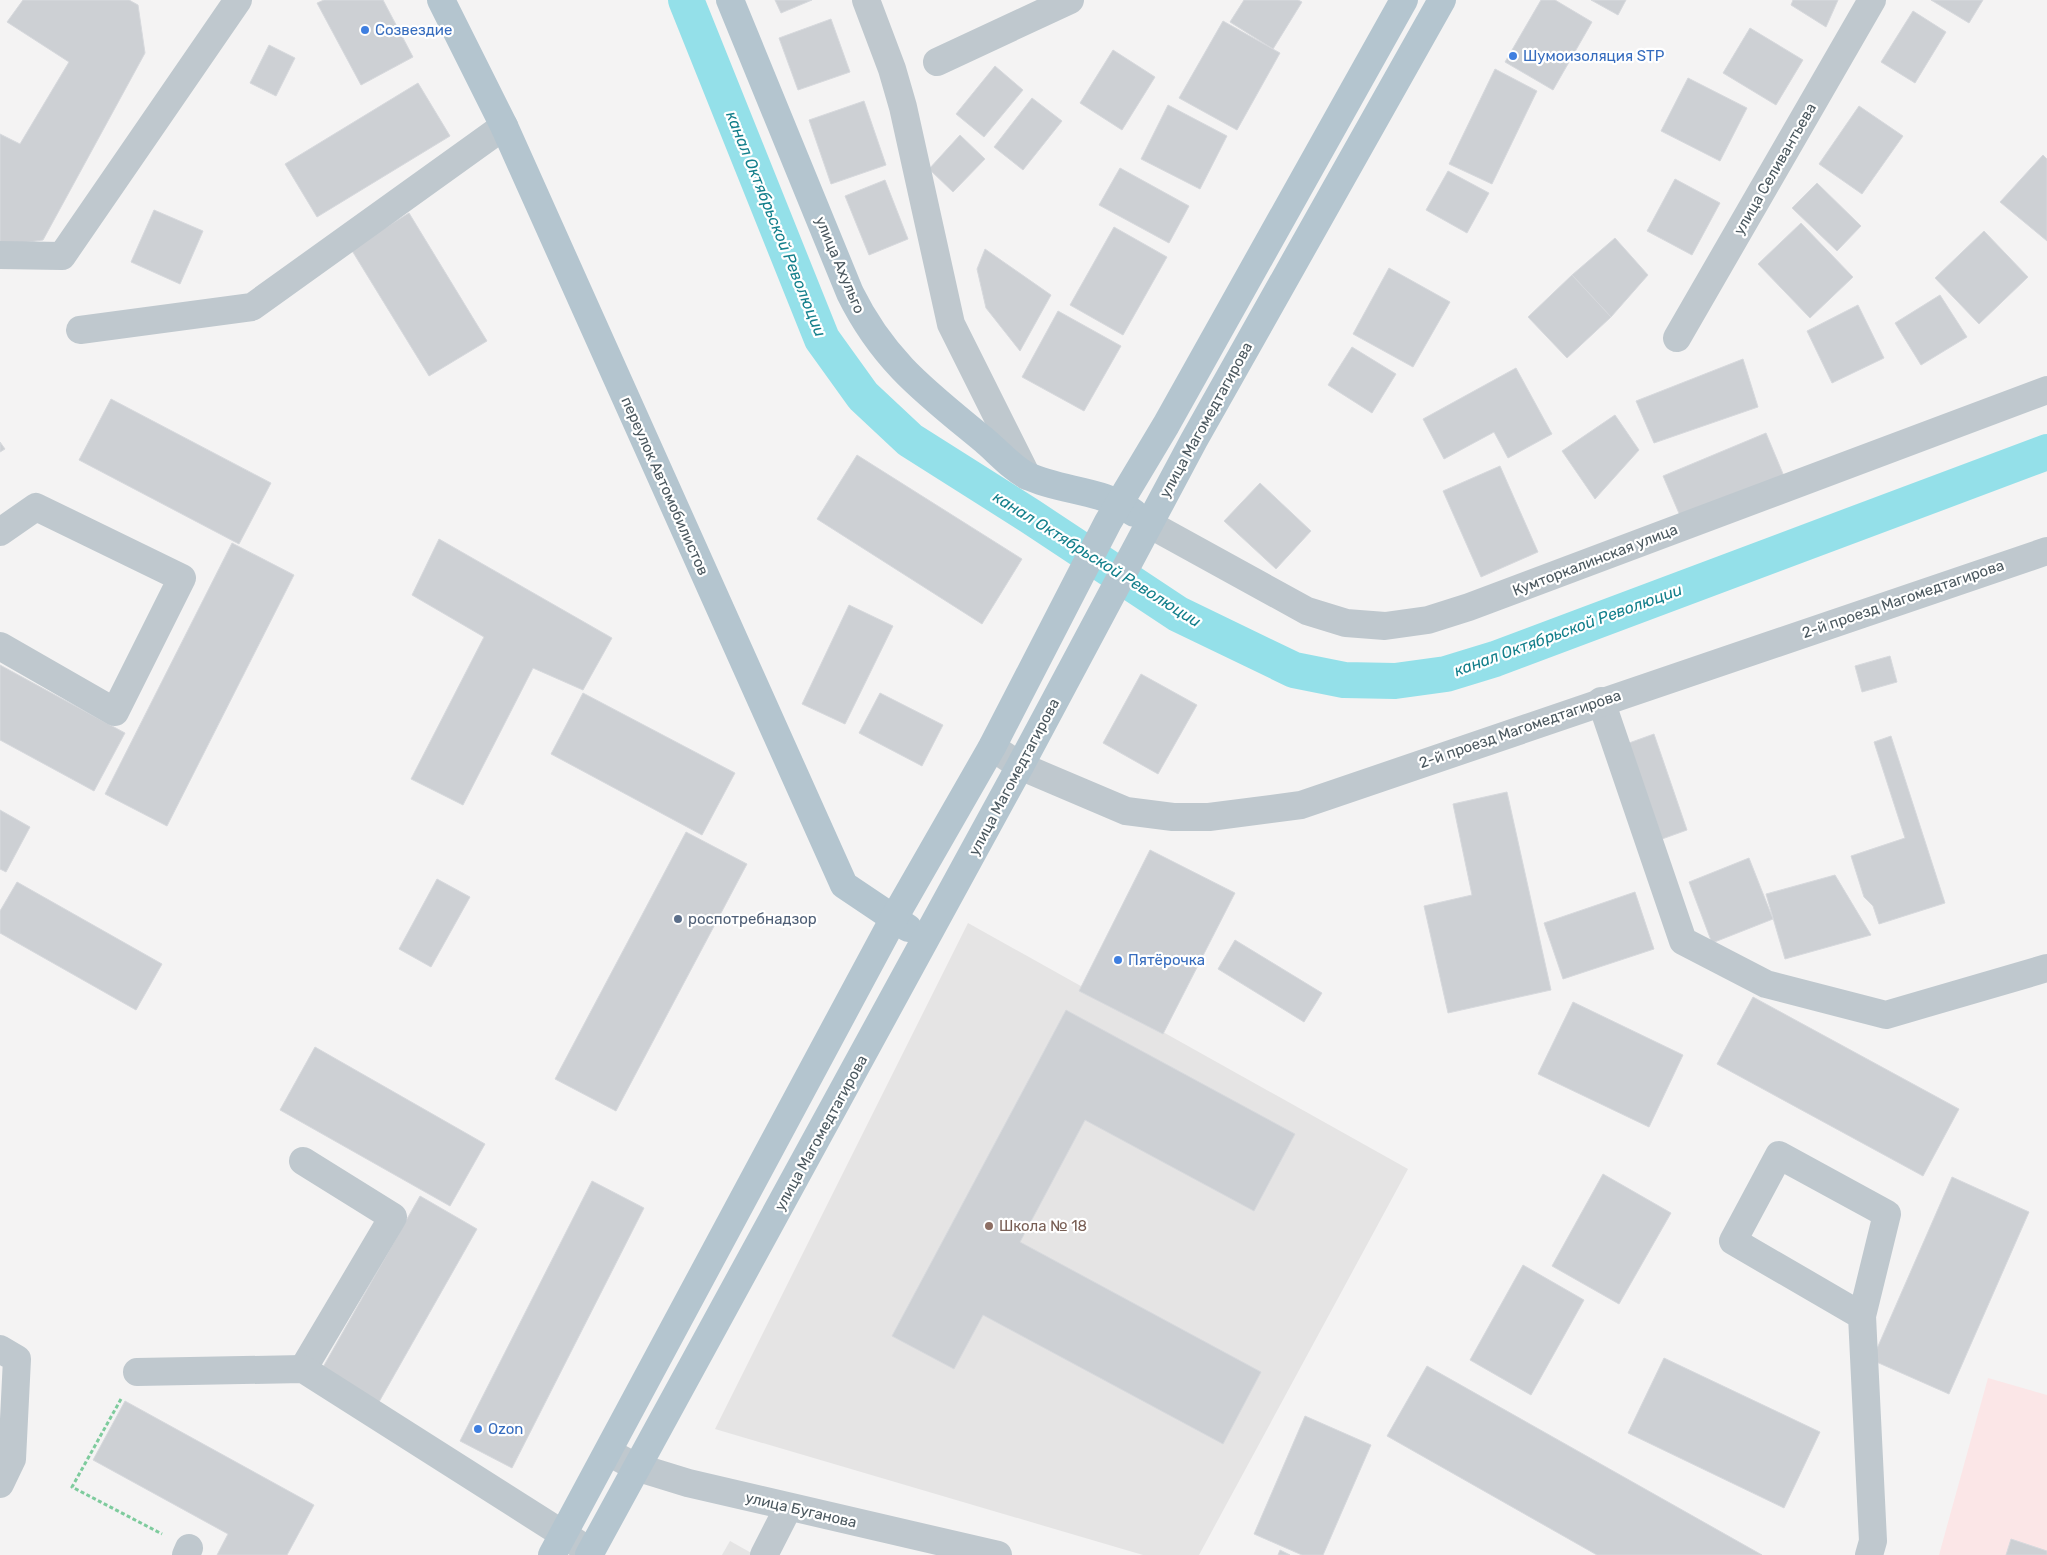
<svg xmlns="http://www.w3.org/2000/svg" width="2047" height="1555" viewBox="0 0 2047 1555" font-family="Rubik,sans-serif">
<style>
.education{fill:#e5e4e4}
.medical{fill:#fbe6e7}
.lines{fill:none;stroke-linecap:round;stroke-linejoin:round}
.canal{stroke:#94e0e9;stroke-width:36}
.building{fill:#cdd0d4;stroke:#d7d9dd}
.path{stroke:#7ecb9d;stroke-width:3;stroke-dasharray:4 2.5;stroke-linecap:butt}
.minor{stroke:#bfc8ce;stroke-width:28}
.major{stroke:#b4c5cf;stroke-width:28}
.shop-dot{fill:#3f7fe0;stroke:#fff;stroke-width:2}
.service-dot{fill:#5c6f8a;stroke:#fff;stroke-width:2}
.education-dot{fill:#8d6e63;stroke:#fff;stroke-width:2}
.labels{text-anchor:middle;dominant-baseline:central;stroke-width:4.5;stroke-linejoin:round;paint-order:stroke}
.shop-label{font-size:15px;fill:#366cbe;stroke:#fff;text-anchor:start}
.street-label{font-size:15px;fill:#4b585f;stroke:#fff}
.service-label{font-size:15px;fill:#4e5e75;stroke:#fff;text-anchor:start}
.education-label{font-size:15px;fill:#785e54;stroke:#fff;text-anchor:start}
.water-label{font-size:16px;font-style:italic;fill:#137f8b;stroke:#fff}
</style>
<rect width="100%" height="100%" fill="#f4f3f3"/>
<g class="education">
<path d="M968,923L1408,1169L1199,1555H1143L715,1429Z"/>
<path d="M730,1541L755,1555H722Z"/>
</g>
<path class="medical" d="M1988,1378L2047,1395V1555H1939Z"/>
<g class="lines">
<path class="canal" d="M686,0L822,339L863,396L910,440L1030,516L1178,614L1294,670L1344,680L1395,681L1446,674L1495,659L2047,452"/>
</g>
<g class="building">
<path d="M23,0H129L138,5L145,53L43,240L0,246V134L20,144L69,62L7,22Z"/>
<path d="M324,0H383L413,57L361,85L317,3Z"/>
<path d="M775,0H812L781,13Z"/>
<path d="M1244,0H1298L1302,2L1273,49L1230,22Z"/>
<path d="M1541,0H1555L1592,22L1553,90L1505,62Z"/>
<path d="M1591,0H1626L1618,15Z"/>
<path d="M1793,0H1838L1826,27L1791,5Z"/>
<path d="M1931,0H1983L1969,23Z"/>
<path d="M1913,11L1946,32L1915,83L1881,62Z"/>
<path d="M831,19L850,72L798,90L779,38Z"/>
<path d="M1223,21L1280,53L1237,130L1179,98Z"/>
<path d="M1750,28L1803,60L1776,105L1723,73Z"/>
<path d="M269,45L295,58L276,96L250,83Z"/>
<path d="M1113,50L1155,77L1122,130L1080,103Z"/>
<path d="M995,66L1023,90L984,137L956,114Z"/>
<path d="M1495,69L1537,91L1492,184L1449,164Z"/>
<path d="M1688,78L1747,108L1720,161L1661,131Z"/>
<path d="M418,83L450,136L317,217L285,164Z"/>
<path d="M1032,98L1062,121L1023,170L994,147Z"/>
<path d="M864,101L886,165L831,184L809,120Z"/>
<path d="M1168,105L1227,136L1200,189L1141,159Z"/>
<path d="M1859,106L1903,136L1862,194L1819,164Z"/>
<path d="M960,135L985,159L953,192L929,169Z"/>
<path d="M2043,155L2047,159V241L2000,202Z"/>
<path d="M1120,168L1189,206L1169,243L1099,205Z"/>
<path d="M1448,171L1489,193L1467,233L1426,210Z"/>
<path d="M1675,179L1720,203L1692,255L1647,231Z"/>
<path d="M885,180L908,239L869,255L845,196Z"/>
<path d="M1817,183L1861,226L1837,251L1792,208Z"/>
<path d="M154,210L203,231L180,284L131,262Z"/>
<path d="M409,213L487,341L429,376L351,249Z"/>
<path d="M1801,223L1853,277L1810,318L1758,264Z"/>
<path d="M1114,227L1167,257L1123,335L1070,305Z"/>
<path d="M1984,231L2028,277L1979,324L1935,278Z"/>
<path d="M1615,238L1648,275L1611,317L1572,275Z"/>
<path d="M985,249L1051,295L1020,351L986,308L977,269Z"/>
<path d="M1389,268L1450,302L1413,367L1353,334Z"/>
<path d="M1572,275L1611,317L1567,358L1528,317Z"/>
<path d="M1940,295L1967,337L1921,365L1895,323Z"/>
<path d="M1858,305L1884,358L1832,383L1807,331Z"/>
<path d="M1058,311L1121,346L1084,411L1022,377Z"/>
<path d="M1352,347L1396,374L1372,413L1328,385Z"/>
<path d="M1743,359L1758,407L1654,443L1636,401Z"/>
<path d="M1516,368L1552,434L1508,458L1494,432L1444,459L1423,419Z"/>
<path d="M111,399L271,483L239,544L79,460Z"/>
<path d="M1615,415L1639,450L1595,499L1562,451Z"/>
<path d="M1766,433L1786,481L1684,525L1663,476Z"/>
<path d="M0,442L5,449L0,452Z"/>
<path d="M857,455L1022,559L982,624L817,519Z"/>
<path d="M1500,466L1538,552L1481,577L1443,491Z"/>
<path d="M1260,483L1311,531L1276,569L1224,521Z"/>
<path d="M439,539L612,638L583,690L533,668L463,805L411,779L484,637L412,595Z"/>
<path d="M232,543L294,575L167,826L105,794Z"/>
<path d="M849,605L893,626L845,724L802,704Z"/>
<path d="M1890,656L1897,682L1862,692L1855,666Z"/>
<path d="M0,665L125,733L94,791L0,740Z"/>
<path d="M1141,674L1197,705L1158,774L1103,743Z"/>
<path d="M583,693L735,773L702,835L551,754Z"/>
<path d="M880,693L943,725L922,766L859,733Z"/>
<path d="M1654,734L1687,830L1662,839L1629,743Z"/>
<path d="M1891,736L1945,903L1879,924L1873,906L1864,897L1851,856L1905,838L1874,742Z"/>
<path d="M1507,792L1551,990L1448,1013L1424,906L1472,895L1453,804Z"/>
<path d="M0,810L30,827L6,872L0,869Z"/>
<path d="M686,832L747,864L616,1111L555,1079Z"/>
<path d="M1150,850L1235,893L1163,1034L1079,991Z"/>
<path d="M1749,858L1773,919L1712,943L1689,882Z"/>
<path d="M1835,875L1871,935L1785,959L1766,894Z"/>
<path d="M437,879L470,897L431,967L399,949Z"/>
<path d="M17,882L162,964L136,1010L0,933V911Z"/>
<path d="M1635,892L1654,949L1563,979L1544,923Z"/>
<path d="M1235,940L1322,993L1304,1022L1218,969Z"/>
<path d="M1753,997L1959,1109L1923,1176L1717,1064Z"/>
<path d="M1573,1002L1683,1055L1649,1127L1538,1074Z"/>
<path d="M1066,1010L1295,1134L1254,1211L1085,1120L1020,1242L1261,1372L1223,1444L983,1315L954,1369L892,1336Z"/>
<path d="M315,1047L485,1144L450,1206L280,1110Z"/>
<path d="M1603,1174L1671,1213L1619,1304L1552,1266Z"/>
<path d="M1952,1177L2029,1212L1949,1394L1872,1360Z"/>
<path d="M592,1181L644,1208L512,1468L460,1441Z"/>
<path d="M420,1196L477,1229L375,1409L318,1376Z"/>
<path d="M1523,1265L1584,1300L1531,1395L1470,1360Z"/>
<path d="M1664,1358L1820,1432L1784,1508L1628,1433Z"/>
<path d="M1427,1366L1762,1555H1597L1387,1436Z"/>
<path d="M125,1401L314,1505L287,1555H217L228,1534L93,1460Z"/>
<path d="M1305,1416L1371,1445L1323,1555H1302L1254,1534Z"/>
<path d="M2011,1539L2047,1551V1555H2006Z"/>
<path d="M1280,1550L1290,1555H1278Z"/>
</g>
<g class="lines">
<path class="path" d="M121,1399L72,1487L162,1534"/>
<g class="minor">
<path d="M866,0L892,69L903,107L951,324L1027,476"/>
<path d="M937,62L1070,0"/>
<path d="M0,255L62,256L238,0"/>
<path d="M80,330L252,307L504,126"/>
<path d="M1677,338L1872,0"/>
<path d="M1149,524L1307,611L1346,623L1385,626L1428,620L1469,607L2047,390"/>
<path d="M0,532L36,507L182,578L115,712L0,646"/>
<path d="M1601,701L1683,941L1766,984L1886,1015L2047,968"/>
<path d="M992,747L1020,766L1126,811L1173,817H1209L1301,805L2047,551"/>
<path d="M303,1161L393,1217L303,1369"/>
<path d="M1862,1316L1733,1241L1779,1155L1887,1214L1862,1316L1873,1541L1869,1555"/>
<path d="M0,1349L17,1359L12,1459L0,1484"/>
<path d="M137,1372L303,1369L591,1552"/>
<path d="M608,1452L636,1467L688,1483L998,1555"/>
<path d="M186,1555L189,1548"/>
<path d="M764,1555L788,1508"/>
</g>
<g class="major">
<path d="M441,0L504,126L844,885L908,928"/>
<path d="M730,0L850,293C884,362 927,393 984,440C996,450 1014,470 1028,476C1062,492 1103,489 1134,513"/>
<path d="M552,1555L894,918L992,747L1108,522L1166,425L1404,0"/>
<path d="M589,1555L1020,766L1194,440L1442,0"/>
</g>
</g>
<g class="shop-dot">
<circle cx="365" cy="30" r="5"/>
<circle cx="1513" cy="56" r="5"/>
<circle cx="1118" cy="960" r="5"/>
<circle cx="478" cy="1429" r="5"/>
</g>
<circle class="service-dot" cx="678" cy="919" r="5"/>
<circle class="education-dot" cx="989" cy="1226" r="5"/>
<g class="labels">
<g class="shop-label">
<text x="375" y="30">Созвездие</text>
<text x="1523" y="56">Шумоизоляция STP</text>
<text x="1128" y="960">Пятёрочка</text>
<text x="488" y="1429">Ozon</text>
</g>
<g class="street-label">
<text transform="translate(1775 169) rotate(-60)">улица Селивантьева</text>
<text transform="translate(840 265) rotate(67)">улица Ахульго</text>
<text transform="translate(1206 420) rotate(-61)">улица Магомедтагирова</text>
<text transform="translate(665 486) rotate(66)">переулок Автомобилистов</text>
<text transform="translate(1595 560) rotate(-21)">Кумторкалинская улица</text>
<text transform="translate(1903 599) rotate(-19)">2-й проезд Магомедтагирова</text>
<text transform="translate(1520 729) rotate(-19)">2-й проезд Магомедтагирова</text>
<text transform="translate(1014 777) rotate(-62)">улица Магомедтагирова</text>
<text transform="translate(821 1133) rotate(-61)">улица Магомедтагирова</text>
<text transform="translate(801 1510) rotate(13)">улица Буганова</text>
</g>
<g class="service-label">
<text x="688" y="919">роспотребнадзор</text>
</g>
<g class="education-label">
<text x="999" y="1226">Школа № 18</text>
</g>
<g class="water-label">
<text transform="translate(776 224) rotate(68)">канал Октябрьской Революции</text>
<text transform="translate(1097 559) rotate(32)">канал Октябрьской Революции</text>
<text transform="translate(1568 630) rotate(-20)">канал Октябрьской Революции</text>
</g>
</g>
</svg>
